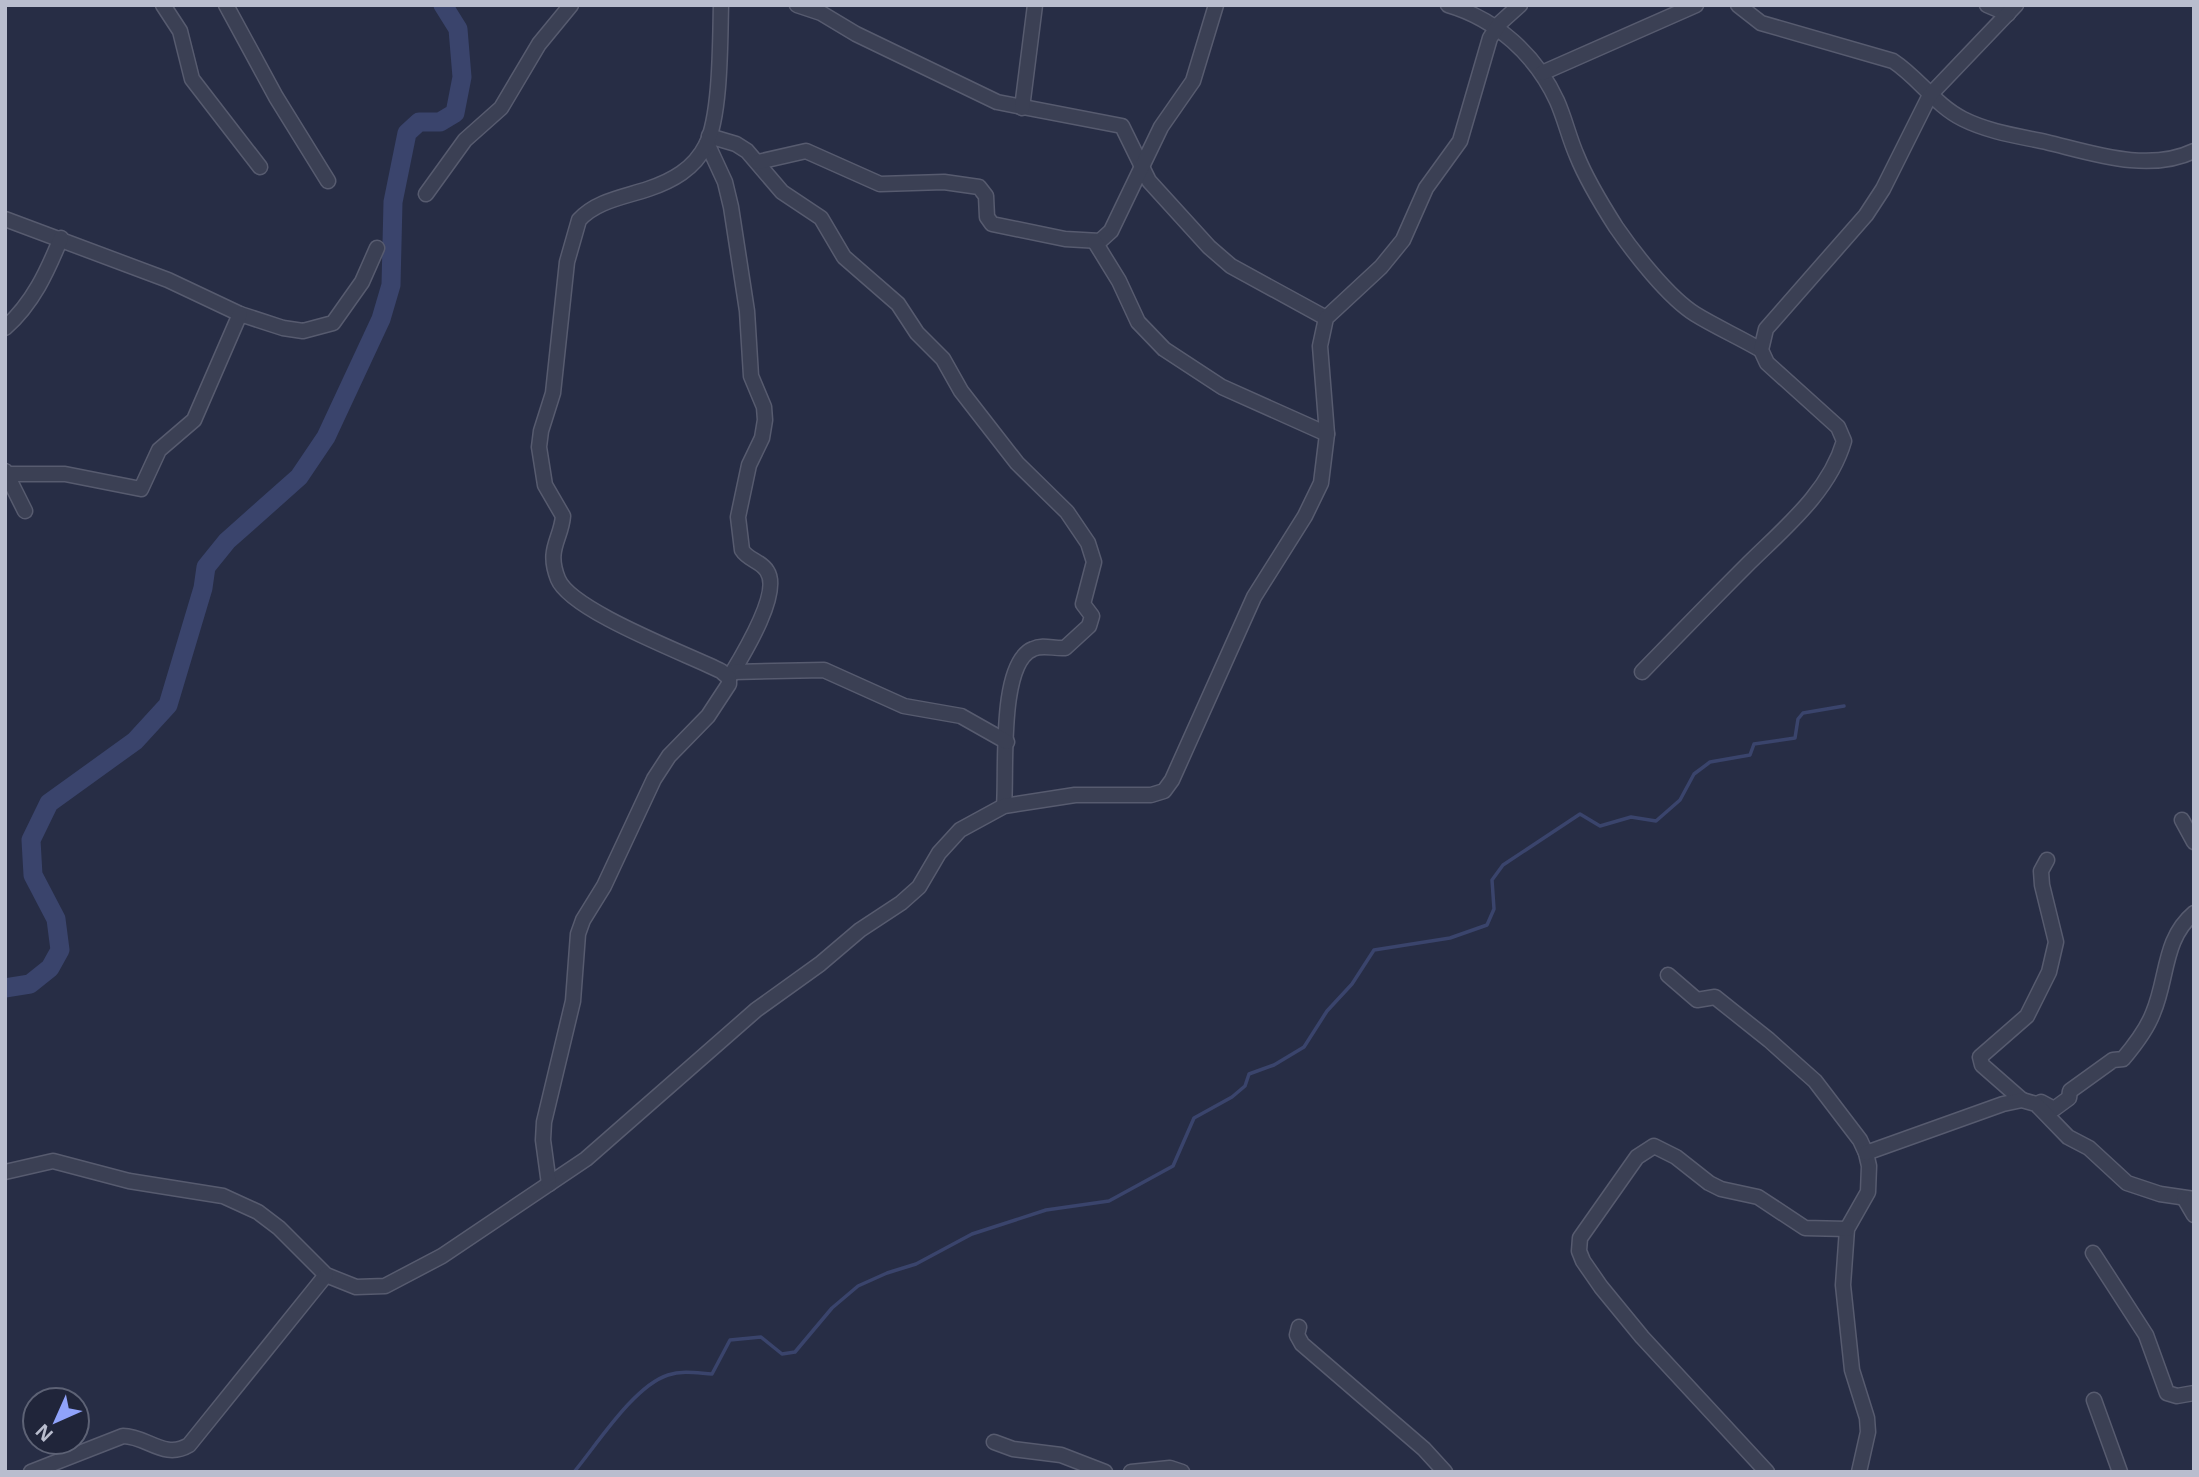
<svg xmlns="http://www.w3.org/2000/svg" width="2199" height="1477" viewBox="0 0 2199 1477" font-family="'Noto Sans',sans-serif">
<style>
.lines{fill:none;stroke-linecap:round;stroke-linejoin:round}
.stream{stroke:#3a446c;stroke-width:3.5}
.river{stroke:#3a446c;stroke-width:19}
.minor-casing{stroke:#575b6f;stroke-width:17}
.minor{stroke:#3b4054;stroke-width:14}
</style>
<rect width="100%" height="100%" fill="#272d45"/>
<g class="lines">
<path class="stream" d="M574,1472C598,1443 634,1386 668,1375C683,1370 697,1373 712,1374L730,1340L761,1337L782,1354L795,1352L832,1308L858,1286L887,1273L916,1264L972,1234L1046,1210L1109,1201L1173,1166L1194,1118L1232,1097L1245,1086L1249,1074L1274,1065L1304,1047L1327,1011L1352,984L1374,950L1450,938L1487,925L1494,909L1492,880L1503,865L1580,814L1600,826L1631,817L1656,821L1680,800L1694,774L1710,762L1750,755L1754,744L1795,738L1798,719L1803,713L1844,706"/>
<path class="river" d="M5,988L30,984L50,968L60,950L56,919L33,875L31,840L49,803L135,741L168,705L203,588L206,567L227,541L299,477L326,437L381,319L391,285L393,202L407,133L419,122H440L455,113L462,77L458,29L443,5"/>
<g class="minor-casing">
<g id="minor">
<path d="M163,5L180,31L192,79L260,167"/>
<path d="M226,5L276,97L328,181"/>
<path d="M797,5L821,13L856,34L997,102L1122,126L1149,181L1209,247L1231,266L1326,318"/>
<path d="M1448,5C1496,19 1536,55 1557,101C1565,119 1569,138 1577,156C1587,181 1602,205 1616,227C1634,253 1668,297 1695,314C1716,327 1739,337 1761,350"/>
<path d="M1738,5L1761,23L1893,61C1919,78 1935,105 1963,119C1989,132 2018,136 2046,142C2092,153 2148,173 2194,151"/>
<path d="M1987,5L2008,14"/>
<path d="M1542,73L1696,5"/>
<path d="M1022,108L1035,5"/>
<path d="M709,136L736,144L747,151L782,192L821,218L844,257L898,304L917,333L943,359L961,391L1017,463L1067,512L1088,543L1094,562L1083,604L1092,616L1089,626L1065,648C1054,649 1043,644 1033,649C998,663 1007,772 1004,806"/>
<path d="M707,143L725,182L731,207L747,311L751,376L764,407L765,420L762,438L749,465L738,517L742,550C748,560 761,561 767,571C782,593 741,658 729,678"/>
<path d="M758,162L806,151L880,184L944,182L979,187L986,196L987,217L992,224L1065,239L1100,241L1111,231L1161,127L1193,81L1216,5"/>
<path d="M426,194L465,140L501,108L539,44L571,5"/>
<path d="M5,219L168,280L240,314L283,328L303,331L333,323L362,282L377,248"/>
<path d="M1095,242L1119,281L1138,322L1164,349L1222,387L1327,434"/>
<path d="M5,328C33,303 47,272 61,238"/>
<path d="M5,471L25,511"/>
<path d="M10,474H65L141,489L159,450L194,420L240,314"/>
<path d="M733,672L824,670L904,706L961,716L1007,742"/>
<path d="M1642,672C1676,637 1710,602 1745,567C1782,530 1829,493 1844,441L1838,427L1767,363L1761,350L1766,329L1866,215L1883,189L1930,95L2016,5"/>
<path d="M2182,820L2194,842"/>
<path d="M1668,975L1697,1000L1715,997L1769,1040L1815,1081L1860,1140L1866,1153L1869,1166L1868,1192L1847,1229L1843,1285L1852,1370L1867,1418L1868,1432L1859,1472"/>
<path d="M2022,1100L1982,1065L1980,1057L2027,1016L2049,972L2056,942L2042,885L2041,871L2047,860"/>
<path d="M2037,1104L2041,1102L2054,1109L2069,1098L2070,1091L2113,1060L2123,1059C2134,1046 2147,1029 2153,1013C2168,978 2163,939 2194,913"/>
<path d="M1866,1153L2003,1104L2022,1100L2036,1104L2068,1137L2089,1148L2127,1183L2160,1194L2194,1199"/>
<path d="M5,1172L53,1161L129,1181L223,1196L258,1212L279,1228L326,1275L356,1287L385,1286L442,1256L586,1159L756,1010L820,964L860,930L901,903L919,887L939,853L960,830L1004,806L1075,795H1151L1164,791L1172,780L1254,597L1305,516L1321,483L1327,434L1320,346L1326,318L1381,267L1403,240L1426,188L1460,141L1490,38L1500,23L1520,5"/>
<path d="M549,1184L543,1140L544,1122L573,1001L578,934L583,920L604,886L654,779L669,756L708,716L729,684V678L721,671C687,654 571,611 558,579C546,549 561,540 563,516L545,485L539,447L541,431L553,393L567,262L579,220C596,201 624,197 648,189C672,181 694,169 706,145C721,115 720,40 721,5"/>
<path d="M2184,1198L2194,1215"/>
<path d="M2093,1253L2146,1335L2167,1393L2177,1396L2194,1393"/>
<path d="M1299,1327L1297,1335L1302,1344L1424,1449L1445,1472"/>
<path d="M2094,1400L2120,1472"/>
<path d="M994,1442L1013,1449L1061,1455L1105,1472"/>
<path d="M31,1472L123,1436C147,1436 164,1460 189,1445L326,1275"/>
<path d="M1131,1472L1170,1468L1182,1472"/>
<path d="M1767,1472L1642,1337L1601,1287L1583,1261L1579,1251L1580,1238L1637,1157L1654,1146L1676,1157L1709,1183L1721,1189L1758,1197L1805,1228L1847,1229"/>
</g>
</g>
<use href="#minor" class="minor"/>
</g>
<rect width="2199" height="1477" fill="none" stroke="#b9bdce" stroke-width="14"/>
<g transform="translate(56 1421) rotate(225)"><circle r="33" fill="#20253a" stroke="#5d6275" stroke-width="2"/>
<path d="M0-5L12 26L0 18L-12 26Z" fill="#90a3fb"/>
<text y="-10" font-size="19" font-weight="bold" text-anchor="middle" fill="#b9bdce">N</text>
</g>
</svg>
